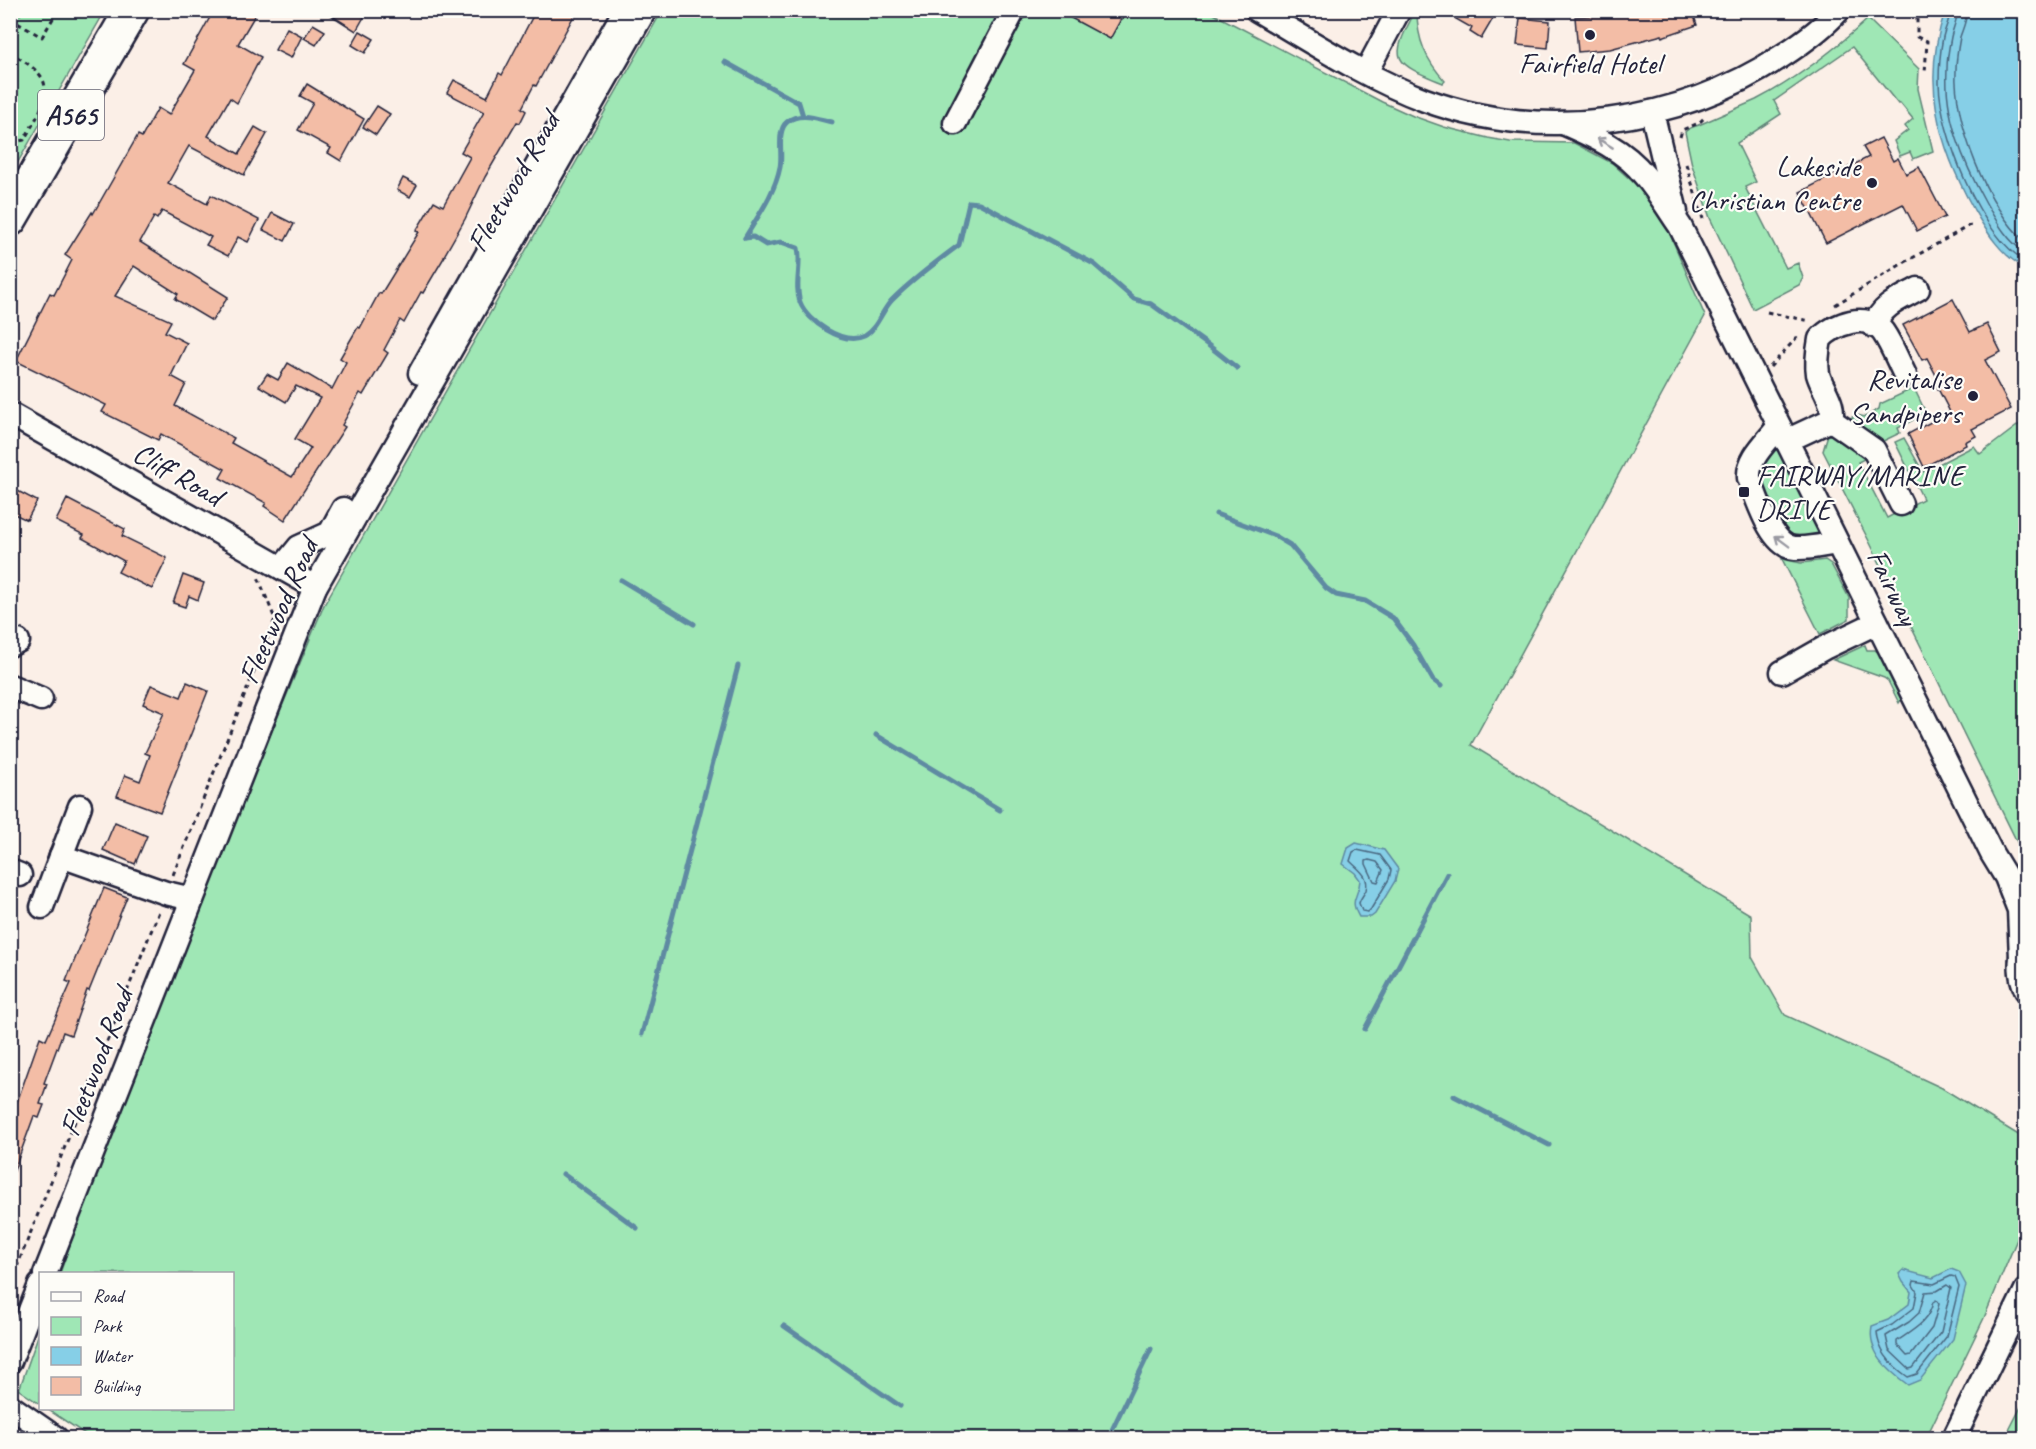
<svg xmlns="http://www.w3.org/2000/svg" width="2036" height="1449" viewBox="0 0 2036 1449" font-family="Caveat,sans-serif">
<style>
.green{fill:#9fe7b5;stroke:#608478;stroke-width:1.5}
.water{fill:#86cfe7;stroke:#5e8aa2;stroke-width:1.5}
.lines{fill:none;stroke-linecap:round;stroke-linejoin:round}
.shore{stroke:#4a6780;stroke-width:1.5}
.stream{stroke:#5e8aa2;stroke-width:5}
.building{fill:#f3bda6;stroke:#22223b;stroke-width:1.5}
.minor-casing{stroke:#22223b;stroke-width:27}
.highway-casing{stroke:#22223b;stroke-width:38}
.path{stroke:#22223b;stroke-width:3;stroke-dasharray:4.5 4.5;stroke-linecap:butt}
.minor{stroke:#fdfcf7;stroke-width:22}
.highway{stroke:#fdfcf7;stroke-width:33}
.oneway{stroke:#9a9aa2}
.poi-dot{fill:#22223b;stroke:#fdfcf7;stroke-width:2}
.labels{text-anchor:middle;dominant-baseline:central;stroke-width:4.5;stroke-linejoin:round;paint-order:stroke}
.shield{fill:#fdfcf7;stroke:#646373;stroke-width:1.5}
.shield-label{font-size:28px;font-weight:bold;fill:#22223b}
.poi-label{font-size:30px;fill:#22223b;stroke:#fdfcf7;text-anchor:end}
.street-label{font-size:30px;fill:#22223b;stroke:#fdfcf7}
</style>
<rect width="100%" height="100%" fill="#fbefe7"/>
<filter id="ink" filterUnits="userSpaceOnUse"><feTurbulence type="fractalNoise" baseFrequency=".0167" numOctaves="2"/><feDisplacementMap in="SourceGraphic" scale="12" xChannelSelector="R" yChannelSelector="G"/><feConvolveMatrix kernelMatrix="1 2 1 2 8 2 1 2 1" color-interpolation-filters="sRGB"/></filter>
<g filter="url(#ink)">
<g class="green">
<path d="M10,11H105L11,174H10Z"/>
<path d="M662,11H1208L1382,102L1413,116L1444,127L1488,138L1510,142L1574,143L1612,163L1643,191L1663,218L1705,316L1471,745L1751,915L1752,957L1785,1015L1942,1088L2025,1139V1220L1984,1318L1926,1438H91L47,1409L232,1408V1274L60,1273L137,1057L324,605Z"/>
<path d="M1417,11C1417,40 1426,60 1445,81L1443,83C1394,63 1388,61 1415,12Z"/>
<path d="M1868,19L1919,69L1918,89L1933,151L1913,159L1910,152L1900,156L1894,141L1908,130L1905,126L1913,119L1900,103L1898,104L1852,47L1774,101L1781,114L1737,143L1756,182L1745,187L1786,268L1798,263L1803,278L1799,285L1753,309L1710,218L1692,165L1685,132C1689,127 1695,127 1701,124C1719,116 1738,108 1756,100C1797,79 1834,50 1868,19Z"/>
<path d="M1914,388L1926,413L1898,428L1900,433L1879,443L1848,419L1857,415L1865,417L1879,409L1880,404Z"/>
<path d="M2025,420V855L2021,850L1870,543L1823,451L1829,431L1870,456L1858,462L1887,518L1923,499L1895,442L1904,438L1923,472L1974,446L1980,454Z"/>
<path d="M1777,447L1820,534C1810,538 1793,540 1784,530C1776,522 1763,490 1758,478L1763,461Z"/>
<path d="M1782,559L1801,563L1825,560L1831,564L1849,598V619L1820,634Z"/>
<path d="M1865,645L1867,650H1875L1881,655L1902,698L1899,703L1888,681L1884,678L1833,660Z"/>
<path d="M40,1330V1404L19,1390Z"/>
<path d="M2025,1399V1438H2005Z"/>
</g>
<g class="water">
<path d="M1945,11H2025V268C2001,255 1988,234 1974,210C1938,145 1921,83 1945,11Z"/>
<path d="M1356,843L1384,850L1398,869L1395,881L1375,914L1371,917H1359C1348,898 1359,898 1360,880L1355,873L1343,864L1348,848Z"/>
<path d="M1951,1269L1959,1272L1966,1285L1953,1339L1920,1380L1908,1385C1889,1371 1867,1353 1872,1326L1888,1320L1909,1304L1911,1292L1903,1282L1899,1274L1903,1270L1933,1278Z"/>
</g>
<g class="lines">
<g class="shore">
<path d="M1950,10C1950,20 1945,28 1943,37C1940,52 1939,68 1939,83C1940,133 1980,237 2026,261"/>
<path d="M1958,10C1957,20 1953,28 1951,37C1949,47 1947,58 1947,69C1944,116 1963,162 1986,203C1997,222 2007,241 2026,253"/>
<path d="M1967,10C1967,20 1963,28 1960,37C1958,48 1956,59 1956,70C1953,120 1987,209 2026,242"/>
<path d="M1357,850L1380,855L1391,870L1389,879L1371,909L1368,912L1362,911L1359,903C1360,898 1364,895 1366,890C1370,876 1358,869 1350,861L1353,852Z"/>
<path d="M1369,860L1377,862L1383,870L1378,882L1374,881L1366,864V861Z"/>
<path d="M1951,1276L1955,1277L1959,1287L1947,1336L1917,1374L1908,1377C1892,1366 1878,1352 1877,1332L1892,1325L1914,1308L1917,1292L1913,1285L1914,1281L1934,1284Z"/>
<path d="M1947,1285L1951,1288L1941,1332L1913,1368L1909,1369L1889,1350L1886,1336L1909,1322L1919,1313L1925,1292L1937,1291Z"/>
<path d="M1936,1300L1939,1304L1932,1328L1911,1355L1907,1356L1897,1345V1341C1913,1330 1929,1322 1933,1302Z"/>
</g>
<g class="stream">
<path d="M725,62L799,103L803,116"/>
<path d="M745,238L753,237L766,245L781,242L798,248C802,265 794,285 800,302C807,321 843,346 864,336C877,329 882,310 892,300C912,280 936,262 959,245L969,202L979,203L1094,264L1134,299L1151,304L1208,345L1237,368"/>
<path d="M745,238C758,216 775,193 780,167C783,154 776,131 787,122C800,111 818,119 832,122"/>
<path d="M1216,514L1275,536L1290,545L1326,588L1336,595L1365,601L1393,618L1413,645L1433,680L1441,686"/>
<path d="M621,580L694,624"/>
<path d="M876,735L1000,810"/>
<path d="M1365,1029L1447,874"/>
<path d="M642,1034L738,666"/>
<path d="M1454,1096L1549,1145"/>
<path d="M563,1174L637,1228"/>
<path d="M784,1326L900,1406"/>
<path d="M1108,1438L1151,1349"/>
</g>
</g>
<g class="building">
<path d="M214,10H258L238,44L261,57L237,103L230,98L208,136L239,154L255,127L267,134L244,175L189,146L168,183L207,204L211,195L259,220L248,242L238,237L228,256L206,245L211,237L162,211L157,219L154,217L140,242L228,297L212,321L175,299L178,294L134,266L115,296L171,321L165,332L187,343L171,376L186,384L175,406L234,438L231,443L292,477L311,448L295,439L320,398L296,386L286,402L259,386L267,374L278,380L288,363L332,389L346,362L340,358L358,327L360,328L379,293L381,294L419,232L416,231L434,201L443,206L470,157L461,152L484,112L447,93L454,80L487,97L499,73L502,75L536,10H577L536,86L534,85L522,108L526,111L520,123L517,122L485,177L465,219L444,256H445L423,293L421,292L404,323L400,320L384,350L388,353L363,395L360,393L342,425L345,427L285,520L264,506L266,503L220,478L225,469L161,434L158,440L102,412L106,405L16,361L50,293L54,295L72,260L65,255L92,212L93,214L138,135L142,137L158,108L169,115L195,70L184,64Z"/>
<path d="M323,10H368L356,31Z"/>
<path d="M1056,10H1126L1110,39Z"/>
<path d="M1461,10H1498L1481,39L1470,32L1472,28L1456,19Z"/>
<path d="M1611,10H1692L1697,25L1662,37V35L1610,49L1578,52L1575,17L1612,14Z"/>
<path d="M1520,18L1550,21L1548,48L1517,45Z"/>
<path d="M313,24L325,31L316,45L304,38Z"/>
<path d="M287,28L302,36L291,58L275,50Z"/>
<path d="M360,31L374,39L365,53L352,45Z"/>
<path d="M307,84L364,119L341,161L328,153L331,148L298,130L313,103L300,96Z"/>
<path d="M377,106L390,114L376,135L363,127Z"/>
<path d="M1881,138L1893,161L1898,158L1906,174L1919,167L1945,217L1917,231L1903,204L1826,243L1800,192L1869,157L1863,147Z"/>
<path d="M403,178L417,185L410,197L397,190Z"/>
<path d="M272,213L294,224L285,241L263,230Z"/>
<path d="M1953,299L1970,332L1987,324L2001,352L1985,360L2011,409L1972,429L1976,436L1965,442L1966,445L1924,467L1908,434L1950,412L1935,383L1939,381L1927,358L1922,360L1903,325Z"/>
<path d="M10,487L37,501L27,520L10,512Z"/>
<path d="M67,499L125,529L122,536L167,558L152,589L118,572L124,561L82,538L84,535L56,521Z"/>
<path d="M183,575L204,583L198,600L189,596L185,607L173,603Z"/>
<path d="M187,682L208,691L160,812L117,796L125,775L140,781L150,755L145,753L164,713L143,704L151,685L181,697Z"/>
<path d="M115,822L147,836L135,864L103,850Z"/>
<path d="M104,888L127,897L89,991L87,990L71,1035L63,1032L44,1083L47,1084L40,1104L44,1105L39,1118L34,1116L12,1176H10V1122L40,1037L46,1040L71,983L66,981Z"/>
</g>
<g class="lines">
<g class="minor-casing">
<g id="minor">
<path d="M1257,10C1310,41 1368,79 1425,100C1543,143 1678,124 1782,56C1802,43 1823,28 1839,10"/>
<path d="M1366,72L1399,10"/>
<path d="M1652,112L1676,212"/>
<path d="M955,123L1014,10"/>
<path d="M1563,123C1593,136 1625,150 1645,176C1658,191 1668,209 1680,226L1992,854L2006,877L2019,910L2021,958"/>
<path d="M1874,326C1882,305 1900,299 1918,289"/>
<path d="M420,373L625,10"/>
<path d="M10,414L315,587"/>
<path d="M1831,420C1836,404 1822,389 1818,374C1816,363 1818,350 1820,339C1834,324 1867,311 1883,332C1892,345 1898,361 1905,375"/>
<path d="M1779,426C1768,441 1747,458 1749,478C1757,498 1771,547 1795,548C1809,549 1824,545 1837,543"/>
<path d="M1786,441L1831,420L1874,450L1901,504"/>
<path d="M282,568L299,547L330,533L343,509"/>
<path d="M10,645L18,641"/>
<path d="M1782,672L1826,647L1870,626L1876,621"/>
<path d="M10,686L41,699"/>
<path d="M61,856L166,893L192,899"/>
<path d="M10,871L20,875"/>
<path d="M42,907L80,806"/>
<path d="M2024,945C2019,960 2019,975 2026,990"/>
<path d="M45,1274L315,587L645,10"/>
<path d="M10,1361L40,1285"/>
<path d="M10,1406L56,1438"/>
<path d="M1954,1438L2026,1290"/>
</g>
</g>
<g class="highway-casing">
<path id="highway" d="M10,219L132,10"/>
</g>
<g class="path">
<path d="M1919,10L1917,16V37L1927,41L1925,73"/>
<path d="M10,19L42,37L58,10"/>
<path d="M10,30L22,10"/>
<path d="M10,52C20,59 33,66 40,75C55,94 33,123 24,140L10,143"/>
<path d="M1680,137L1682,130L1699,123L1706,116"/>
<path d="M1686,164L1703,219"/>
<path d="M1835,305L1900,265L1974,223"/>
<path d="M1767,312L1810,321"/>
<path d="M1770,367L1800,334"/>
<path d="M173,875L275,619L258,577"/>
<path d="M10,1284L160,909"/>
</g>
<use href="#minor" class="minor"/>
<use href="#highway" class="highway"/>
</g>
<defs><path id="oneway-shaft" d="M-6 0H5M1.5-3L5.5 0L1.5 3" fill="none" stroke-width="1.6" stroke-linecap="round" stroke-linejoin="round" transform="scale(1.5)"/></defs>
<g class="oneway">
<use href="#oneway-shaft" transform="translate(1605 143) rotate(-149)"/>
<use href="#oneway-shaft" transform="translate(1782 541) rotate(-143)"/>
</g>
</g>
<g class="poi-dot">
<circle cx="1590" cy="35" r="6"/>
<circle cx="1872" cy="183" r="6"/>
<circle cx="1973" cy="396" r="6"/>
<rect x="1738" y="486" width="12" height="12" rx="3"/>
</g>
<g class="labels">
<rect class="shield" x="38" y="90" width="66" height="50" rx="4.5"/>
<g class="shield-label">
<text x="71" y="115">A565</text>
</g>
<g class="poi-label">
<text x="1590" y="63" text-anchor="middle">Fairfield Hotel</text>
<text x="1860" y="166">Lakeside<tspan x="1860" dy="34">Christian Centre</tspan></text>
<text x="1961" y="379">Revitalise<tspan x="1961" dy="34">Sandpipers</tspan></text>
<text x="1756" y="475" text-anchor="start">FAIRWAY/MARINE<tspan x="1756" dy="34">DRIVE</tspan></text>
</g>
<g class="street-label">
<text transform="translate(513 182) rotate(-60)">Fleetwood Road</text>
<text transform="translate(178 474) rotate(30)">Cliff Road</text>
<text transform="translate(1893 587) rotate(64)">Fairway</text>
<text transform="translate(278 611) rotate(-66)">Fleetwood Road</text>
<text transform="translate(96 1062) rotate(-69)">Fleetwood Road</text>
</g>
</g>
<rect width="2036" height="1449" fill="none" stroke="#fdfcf7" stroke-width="36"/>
<rect x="18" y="18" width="2000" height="1413" fill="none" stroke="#22223b" stroke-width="2" filter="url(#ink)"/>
<rect x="39" y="1272" width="195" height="138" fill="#fdfcf7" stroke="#a5a5ac" stroke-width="1.5"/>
<rect x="51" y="1292" width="30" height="9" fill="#fdfcf7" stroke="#a5a5ac" stroke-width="1.5"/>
<text x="93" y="1302" font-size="18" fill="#22223b">Road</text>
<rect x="51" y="1317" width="30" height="18" fill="#9fe7b5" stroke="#a5a5ac" stroke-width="1.5"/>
<text x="93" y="1332" font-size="18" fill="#22223b">Park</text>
<rect x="51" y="1347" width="30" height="18" fill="#86cfe7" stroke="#a5a5ac" stroke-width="1.5"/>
<text x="93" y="1362" font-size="18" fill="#22223b">Water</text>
<rect x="51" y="1377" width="30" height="18" fill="#f3bda6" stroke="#a5a5ac" stroke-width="1.5"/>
<text x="93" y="1392" font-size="18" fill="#22223b">Building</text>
</svg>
